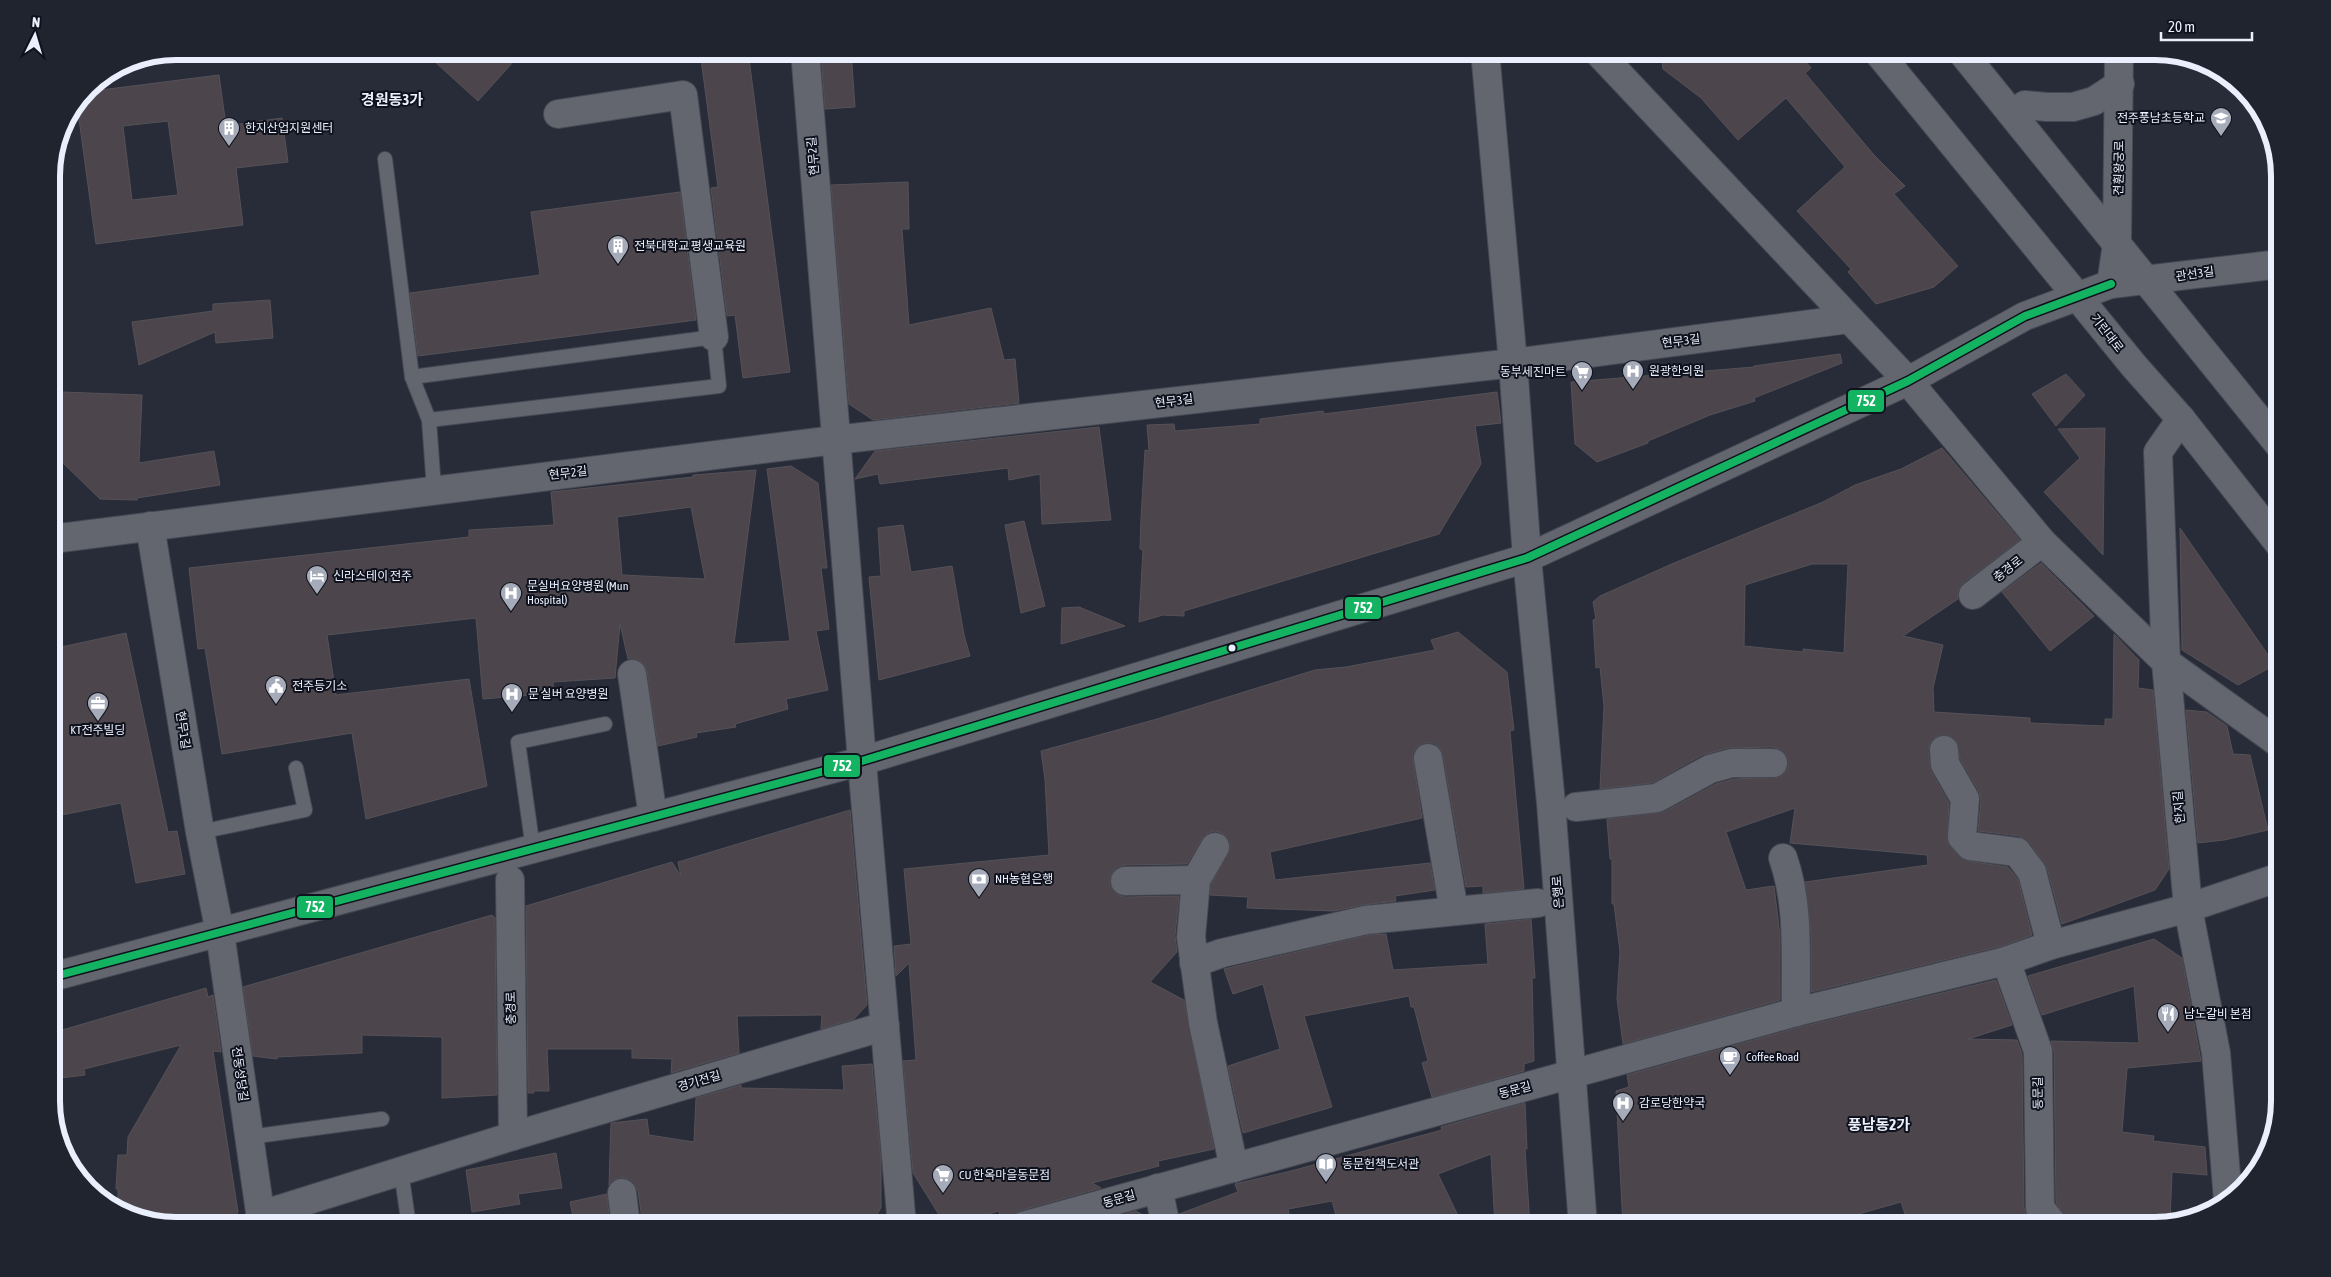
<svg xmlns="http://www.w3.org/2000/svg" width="2331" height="1277" viewBox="0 0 2331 1277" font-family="'Asap Condensed','Noto Sans KR',sans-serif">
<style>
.building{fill:#4c464c;stroke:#555157;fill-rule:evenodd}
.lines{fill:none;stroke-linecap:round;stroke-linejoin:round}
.lane-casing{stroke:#464954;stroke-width:16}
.street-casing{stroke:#464954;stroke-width:30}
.secondary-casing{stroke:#464954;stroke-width:30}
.lane{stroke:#63666f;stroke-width:14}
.street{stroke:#63666f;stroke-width:28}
.secondary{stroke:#63666f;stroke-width:28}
.bus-1-casing{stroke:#0f121c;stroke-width:11}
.bus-1{stroke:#13b361;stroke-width:8}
.bus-dot{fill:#e9effd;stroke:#0f121c;stroke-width:2}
.labels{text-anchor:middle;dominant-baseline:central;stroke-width:4;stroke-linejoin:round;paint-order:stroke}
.poi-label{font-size:12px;fill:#e9effd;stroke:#0f121c;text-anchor:start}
.street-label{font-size:12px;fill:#e9effd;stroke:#0f121c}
.quarter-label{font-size:15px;font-weight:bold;fill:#e9effd;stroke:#0f121c}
.rim{fill:none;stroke:#e9effd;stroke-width:6}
.line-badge{stroke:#0f121c;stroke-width:2}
.badge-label{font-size:14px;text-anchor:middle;font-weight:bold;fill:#fff}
</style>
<rect width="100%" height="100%" fill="#282c39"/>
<g class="building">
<path d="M423,51H523L478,101Z"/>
<path d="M700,51H748L790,372L743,378L735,315L727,316L711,188L718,187Z"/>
<path d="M851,51L855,107L825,109L821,53Z"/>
<path d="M1661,51H1797L1811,68L1805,73L1874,155L1905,186L1894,194L1958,266L1934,287L1876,304L1848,272L1851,269L1797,211L1845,167L1786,98L1738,140L1701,98L1663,69Z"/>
<path d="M219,75L226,126L282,118L288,162L236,168L243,225L96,244L77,104L85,92ZM168,121L178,195L132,200L123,126Z"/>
<path d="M908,182L909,229H902L909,325L991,308L1004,360L1015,359L1019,403L873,420L849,404L831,185Z"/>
<path d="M680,192L696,320L418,356L410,293L540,275L531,212Z"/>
<path d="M270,300L273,338L216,343L215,332L139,365L132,322L213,311V304Z"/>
<path d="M1840,354L1842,363L1754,398L1755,401L1710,415L1648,441V443L1597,462L1575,444L1571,382L1754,367V366Z"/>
<path d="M2066,374L2085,395L2056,426L2032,394Z"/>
<path d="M62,392L142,395L139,463L214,451L220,485L137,498V500L100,499L60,460Z"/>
<path d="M1497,392L1501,423L1475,426L1481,464L1439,534L1184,611V616L1163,615L1139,622L1143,550L1140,549L1141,519L1145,450L1149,451L1147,425L1174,424L1175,431L1260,424V419L1323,411L1324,414Z"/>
<path d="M1099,427L1111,520L1042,524L1040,474L1009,480L1008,468L880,484L878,474L855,479L875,451Z"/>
<path d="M2105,428L2104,472L2103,555L2044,492L2080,458L2058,429Z"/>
<path d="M1942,448L2020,540L1963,583L1958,590V599L1903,636L1943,645L1933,688L1934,712L2030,718V723L2105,726V719H2113L2114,634L2139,660L2138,688L2153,690L2169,869L2155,890L2062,924L2047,868L2030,843L2019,836L1978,831L1981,800L1979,792L1960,759L1957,742L1950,736L1942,735L1936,737L1930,743L1928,751L1931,771L1949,803L1947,842L1958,856L1967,861L2008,867L2018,879L2032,935L2002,946L1811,992V933L1805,882L1928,865L1927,855L1790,843L1795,808L1726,832L1746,890L1774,886L1780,935V1000L1623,1044L1617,999L1620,952L1614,904H1612V859H1610L1607,819L1664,812L1716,784L1734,779L1780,777L1787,770L1789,763L1787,756L1781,750L1773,747L1728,748L1702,755L1652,783L1600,789L1604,706L1600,667L1596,668L1593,620L1596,619L1593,602L1600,596L1674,563L1823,502L1855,485L1901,469ZM1812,564H1848L1844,653L1803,649V652L1744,646L1745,585Z"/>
<path d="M791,466L818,483L827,568H821L829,629L816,631L828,690L786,699L788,709L735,724L736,727L696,733L697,737L658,746L647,671L644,664L638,660L628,659L620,624L615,678L553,682L554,693L483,699L476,618L327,635L336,695L469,679L487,786L366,819L352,733L222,754L205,648L198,649L189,568L469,537V530L554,525L551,492L693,477V475L756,470L734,644L790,641L767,469ZM691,507L705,579L622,575L617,517Z"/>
<path d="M1024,521L1045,606L1021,613L1005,525Z"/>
<path d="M903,525L911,572L952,566L964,635L970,656L879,680L869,577L881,576L878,528Z"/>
<path d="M2180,528L2275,665L2238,685L2182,650Z"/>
<path d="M2041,563L2094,616L2050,651L2002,592Z"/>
<path d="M1079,607L1125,626L1061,644L1062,608Z"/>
<path d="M1458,632L1507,672L1514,730L1510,731L1524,889L1483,893V886L1466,887L1443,755L1440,748L1433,743H1426L1418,746L1413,753V760L1422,818L1270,852L1275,880L1430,863L1435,890L1395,896L1396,901L1363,905L1334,911L1247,908L1248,897L1210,895L1211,885L1231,847L1228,839L1222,833L1215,831L1208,833L1202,839L1187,864L1125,865L1117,867L1112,873L1109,882L1112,889L1118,895L1125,897L1179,896L1175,936L1177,952L1150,982L1184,1000L1214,1149L1158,1161L1159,1166L1092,1183L1101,1188L1019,1211L1012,1215L1008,1226H1002L999,1211L946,1226L913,1173L903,1061L916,1060L909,963L896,976L894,946L911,944L904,869L1049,855L1045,779L1041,751L1157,719L1315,670L1346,667L1435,650L1431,640Z"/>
<path d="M126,633L168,832L177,831L185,874L136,883L121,803L52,817V649Z"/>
<path d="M2186,710L2207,712L2227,726L2233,754L2250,755L2268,830L2224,840L2198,843Z"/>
<path d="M850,810L867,1005L854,1019L821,1029L822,1015L737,1016L739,1053L671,1073L672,1059L632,1058V1049H547L549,1091H533L534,1093H528L526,906L672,862L681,876L678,862Z"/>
<path d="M492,915L495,918L497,1095L442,1098V1037L362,1035V1053L277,1057V1059L253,1056L243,987Z"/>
<path d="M1531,919L1535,978H1532L1534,1061L1524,1064V1071L1432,1097L1422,1063L1428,1061L1414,1007H1411L1409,996L1304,1016L1332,1107L1243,1133L1228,1066L1280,1049L1263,984L1233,994L1224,969L1369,935L1386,934L1393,970L1488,964L1485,924Z"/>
<path d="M2154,939L2182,958L2201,1061L2127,1068L2122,1132L2154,1136L2153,1141L2205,1147L2207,1175L2172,1172L2170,1221L2156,1226H2066V1218L2056,1203L2054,1051L2051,1041L2139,1043L2134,986L2042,1015L2028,976Z"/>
<path d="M1996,980L2012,1025L1968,1039L2017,1040L2022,1054L2024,1208L2028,1218L2034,1226H1996L1997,1224L1909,1226L1901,1202L1816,1226H1623L1616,1091L1629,1087L1627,1075L1800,1027Z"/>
<path d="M206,988L208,997L213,995L221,1052L213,1051L238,1212L228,1226H176L120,1213L118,1210V1189H116L118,1155H127L128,1137L181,1045L84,1069L85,1075L52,1079V1033Z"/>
<path d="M872,1064L881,1159V1208L870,1226H783L781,1213L712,1226H643L638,1191L634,1183L629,1179L621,1177L613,1180L609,1185L611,1123L647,1119L649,1135L694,1142L696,1098L741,1085V1088L844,1090L842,1066Z"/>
<path d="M1525,1103L1527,1149H1525L1530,1226H1495L1491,1154L1438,1174L1463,1226H1339L1332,1201L1288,1209L1292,1226H1181L1179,1214L1238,1192L1235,1184L1291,1171L1442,1130L1441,1127Z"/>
<path d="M556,1153L562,1188L518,1194L520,1204L472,1212L466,1170Z"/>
<path d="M607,1194L610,1226H575L570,1202Z"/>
<path d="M1136,1211L1148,1218L1150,1226H1082Z"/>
</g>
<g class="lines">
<g class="lane-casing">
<g id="lane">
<path d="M385,159L412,377L429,420L434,489"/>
<path d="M412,377L714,337L719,386L429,420"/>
<path d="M200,832L305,810L296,768"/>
<path d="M533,849L518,742L605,724"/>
<path d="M249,1137L382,1119"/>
<path d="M401,1171L409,1226"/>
</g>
</g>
<g class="street-casing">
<g id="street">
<path d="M805,51L864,786L902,1226"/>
<path d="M1485,51L1513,363L1527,558L1551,803L1583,1226"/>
<path d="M1597,51L1908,381L2042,542L2166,662L2280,744"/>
<path d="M558,114L683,95L714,337"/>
<path d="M2111,284L2280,264"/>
<path d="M2181,419L2158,452L2166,662L2188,908L2216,1053L2228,1200"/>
<path d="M150,526L200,832L220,933L262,1226"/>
<path d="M52,539L835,440L1513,363L1849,319"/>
<path d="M1973,595L2042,542"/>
<path d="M632,674L653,817"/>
<path d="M1944,750L1945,764L1965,799L1962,837L1970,846L2017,852L2032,872L2051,945"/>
<path d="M1428,758L1454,911"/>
<path d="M1576,807L1657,798L1710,769L1732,763H1773"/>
<path d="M1215,847L1196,880L1191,937L1203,1023L1234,1168"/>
<path d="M1783,858C1800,906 1795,961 1796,1012"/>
<path d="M510,880L513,1136"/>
<path d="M1125,881L1196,880"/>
<path d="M2006,961L2038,1051L2040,1208L2051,1222L2050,1226"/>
<path d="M1194,963L1222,953L1366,920L1538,903"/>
<path d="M1158,1188L1166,1226"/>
<path d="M622,1193L626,1226"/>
<path d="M261,1215L513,1136L885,1026"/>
<path d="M1023,1226L1796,1012L2006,961L2051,945L2188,908L2280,877"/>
</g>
</g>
<g class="secondary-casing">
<g id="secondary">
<path d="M1877,51L2134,366L2181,419L2280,545"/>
<path d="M1961,51L2280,446"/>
<path d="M2015,116L2025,105L2047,107H2073L2094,101L2120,84"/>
<path d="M52,977L862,761L1527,558L1908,381L2025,316L2111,284L2117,244L2119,51"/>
</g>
</g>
<use href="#lane" class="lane"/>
<use href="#street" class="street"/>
<use href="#secondary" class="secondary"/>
<g class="bus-1-casing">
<path id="bus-1" d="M52,977L862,761L1527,558L1908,381L2025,316L2111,284"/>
</g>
<use href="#bus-1" class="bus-1"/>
</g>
<defs>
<g id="school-pin" transform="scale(1.125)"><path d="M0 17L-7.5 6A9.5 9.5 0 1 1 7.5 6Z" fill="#a5abb8" stroke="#0f121c"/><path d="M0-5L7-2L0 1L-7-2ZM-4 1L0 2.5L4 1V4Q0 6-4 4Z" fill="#fff"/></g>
<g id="building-pin" transform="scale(1.125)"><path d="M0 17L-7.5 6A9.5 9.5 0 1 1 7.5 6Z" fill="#a5abb8" stroke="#0f121c"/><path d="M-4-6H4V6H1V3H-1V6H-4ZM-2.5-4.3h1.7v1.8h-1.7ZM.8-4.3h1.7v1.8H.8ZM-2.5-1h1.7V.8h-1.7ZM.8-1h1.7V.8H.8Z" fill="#fff"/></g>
<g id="hospital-pin" transform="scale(1.125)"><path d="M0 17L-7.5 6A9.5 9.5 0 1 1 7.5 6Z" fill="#a5abb8" stroke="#0f121c"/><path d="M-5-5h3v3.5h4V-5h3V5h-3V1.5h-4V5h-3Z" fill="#fff"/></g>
<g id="supermarket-pin" transform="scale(1.125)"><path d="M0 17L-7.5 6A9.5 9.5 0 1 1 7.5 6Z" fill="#a5abb8" stroke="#0f121c"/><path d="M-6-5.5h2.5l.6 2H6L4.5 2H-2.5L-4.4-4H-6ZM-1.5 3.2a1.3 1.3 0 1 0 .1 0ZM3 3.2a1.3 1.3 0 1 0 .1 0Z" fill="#fff"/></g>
<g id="hotel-pin" transform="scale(1.125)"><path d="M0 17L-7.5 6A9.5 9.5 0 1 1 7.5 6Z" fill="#a5abb8" stroke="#0f121c"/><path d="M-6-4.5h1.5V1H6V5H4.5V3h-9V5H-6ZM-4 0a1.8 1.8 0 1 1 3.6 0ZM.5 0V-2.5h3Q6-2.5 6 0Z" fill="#fff"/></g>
<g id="civic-pin" transform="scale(1.125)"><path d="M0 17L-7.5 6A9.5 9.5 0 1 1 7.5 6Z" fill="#a5abb8" stroke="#0f121c"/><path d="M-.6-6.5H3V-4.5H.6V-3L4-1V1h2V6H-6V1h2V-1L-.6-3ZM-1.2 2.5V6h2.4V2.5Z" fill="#fff"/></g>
<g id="office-pin" transform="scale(1.125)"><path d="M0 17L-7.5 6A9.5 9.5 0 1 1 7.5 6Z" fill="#a5abb8" stroke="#0f121c"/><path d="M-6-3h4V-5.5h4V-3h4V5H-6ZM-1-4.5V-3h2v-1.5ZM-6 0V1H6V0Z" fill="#fff"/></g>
<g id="bank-pin" transform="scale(1.125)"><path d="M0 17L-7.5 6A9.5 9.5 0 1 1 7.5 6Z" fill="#a5abb8" stroke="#0f121c"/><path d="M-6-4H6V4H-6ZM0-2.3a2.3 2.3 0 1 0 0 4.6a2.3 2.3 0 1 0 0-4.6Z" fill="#fff"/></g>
<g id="restaurant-pin" transform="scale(1.125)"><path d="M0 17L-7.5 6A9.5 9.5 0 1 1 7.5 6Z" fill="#a5abb8" stroke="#0f121c"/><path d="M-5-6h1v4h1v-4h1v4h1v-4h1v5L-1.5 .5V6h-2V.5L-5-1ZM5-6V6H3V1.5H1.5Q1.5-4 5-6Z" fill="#fff"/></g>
<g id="cafe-pin" transform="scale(1.125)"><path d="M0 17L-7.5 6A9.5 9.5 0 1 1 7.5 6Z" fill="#a5abb8" stroke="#0f121c"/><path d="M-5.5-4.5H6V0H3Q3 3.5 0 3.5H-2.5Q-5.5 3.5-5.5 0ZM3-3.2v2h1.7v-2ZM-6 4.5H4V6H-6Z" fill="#fff"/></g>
<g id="library-pin" transform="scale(1.125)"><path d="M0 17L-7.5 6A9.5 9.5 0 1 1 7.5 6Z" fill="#a5abb8" stroke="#0f121c"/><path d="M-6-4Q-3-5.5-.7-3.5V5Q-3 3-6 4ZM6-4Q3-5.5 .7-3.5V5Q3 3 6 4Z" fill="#fff"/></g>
</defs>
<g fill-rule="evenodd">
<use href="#school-pin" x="2221" y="118"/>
<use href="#building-pin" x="229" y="128"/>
<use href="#building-pin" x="618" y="246"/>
<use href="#hospital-pin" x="1633" y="371"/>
<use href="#supermarket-pin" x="1582" y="372"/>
<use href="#hotel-pin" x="317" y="576"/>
<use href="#hospital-pin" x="511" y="593"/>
<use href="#civic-pin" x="276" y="686"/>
<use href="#hospital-pin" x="512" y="694"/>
<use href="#office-pin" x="98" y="703"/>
<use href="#bank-pin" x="979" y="879"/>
<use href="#restaurant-pin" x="2168" y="1014"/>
<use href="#cafe-pin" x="1730" y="1057"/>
<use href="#hospital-pin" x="1623" y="1103"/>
<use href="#library-pin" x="1326" y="1164"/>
<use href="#supermarket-pin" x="943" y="1175"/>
</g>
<circle class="bus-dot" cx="1232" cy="648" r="4.5"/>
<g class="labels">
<g class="poi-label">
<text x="2205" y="118" text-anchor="end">전주풍남초등학교</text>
<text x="245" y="128">한지산업지원센터</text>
<text x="634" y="246">전북대학교 평생교육원</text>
<text x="1649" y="371">원광한의원</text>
<text x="1566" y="372" text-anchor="end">동부세진마트</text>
<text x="333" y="576">신라스테이 전주</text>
<text x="527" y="586">문실버요양병원 (Mun<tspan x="527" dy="14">Hospital)</tspan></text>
<text x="292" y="686">전주등기소</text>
<text x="528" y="694">문 실버 요양병원</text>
<text x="98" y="730" text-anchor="middle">KT전주빌딩</text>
<text x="995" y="879">NH농협은행</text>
<text x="2184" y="1014">남노갈비 본점</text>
<text x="1746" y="1057">Coffee Road</text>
<text x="1639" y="1103">감로당한약국</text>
<text x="1342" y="1164">동문헌책도서관</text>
<text x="959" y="1175">CU 한옥마을동문점</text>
</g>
<g class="street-label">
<text transform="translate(813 156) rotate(-95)">현무2길</text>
<text transform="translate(2119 168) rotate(-89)">견훤왕궁로</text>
<text transform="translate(2195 274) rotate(-8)">관선3길</text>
<text transform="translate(2107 333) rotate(52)">기린대로</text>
<text transform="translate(1681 341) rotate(-7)">현무3길</text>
<text transform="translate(1174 401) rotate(-7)">현무3길</text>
<text transform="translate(568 473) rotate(-7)">현무2길</text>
<text transform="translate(2008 569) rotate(-38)">충경로</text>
<text transform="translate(183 730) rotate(81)">현무1길</text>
<text transform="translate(2179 807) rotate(-95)">한지길</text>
<text transform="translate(1558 892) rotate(-94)">은행로</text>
<text transform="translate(511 1008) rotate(-91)">충경로</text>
<text transform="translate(240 1074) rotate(82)">전동성당길</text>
<text transform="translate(699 1081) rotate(-16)">경기전길</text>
<text transform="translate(1515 1090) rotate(-15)">동문길</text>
<text transform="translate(2038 1093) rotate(-91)">동문길</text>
<text transform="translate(1119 1199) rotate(-16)">동문길</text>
</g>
<g class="quarter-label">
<text x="392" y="99">경원동3가</text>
<text x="1879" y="1124">풍남동2가</text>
</g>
</g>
<path d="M0 0H2331V1277H0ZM176 60H2155A116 116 0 0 1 2271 176V1101A116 116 0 0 1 2155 1217H176A116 116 0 0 1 60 1101V176A116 116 0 0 1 176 60Z" fill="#20242e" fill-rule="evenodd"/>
<path class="rim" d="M176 60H2155A116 116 0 0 1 2271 176V1101A116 116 0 0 1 2155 1217H176A116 116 0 0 1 60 1101V176A116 116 0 0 1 176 60Z"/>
<g class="line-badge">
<rect x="1847" y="389" width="38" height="24" rx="5" fill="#13b361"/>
<rect x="1344" y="596" width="38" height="24" rx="5" fill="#13b361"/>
<rect x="823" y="754" width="38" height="24" rx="5" fill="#13b361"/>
<rect x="296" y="895" width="38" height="24" rx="5" fill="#13b361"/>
</g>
<g class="badge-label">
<text x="1866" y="406">752</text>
<text x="1363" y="613">752</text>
<text x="842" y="771">752</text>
<text x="315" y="912">752</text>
</g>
<g transform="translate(35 35) rotate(5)" stroke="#0f121c" stroke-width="4" paint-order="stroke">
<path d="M0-4L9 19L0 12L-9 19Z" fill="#e9effd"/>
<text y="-8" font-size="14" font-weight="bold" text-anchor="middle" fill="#e9effd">N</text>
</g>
<path d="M2161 32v8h91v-8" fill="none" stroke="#e9effd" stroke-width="2.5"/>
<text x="2168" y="32" font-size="15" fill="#e9effd" stroke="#0f121c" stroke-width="4" paint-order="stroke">20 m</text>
</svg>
